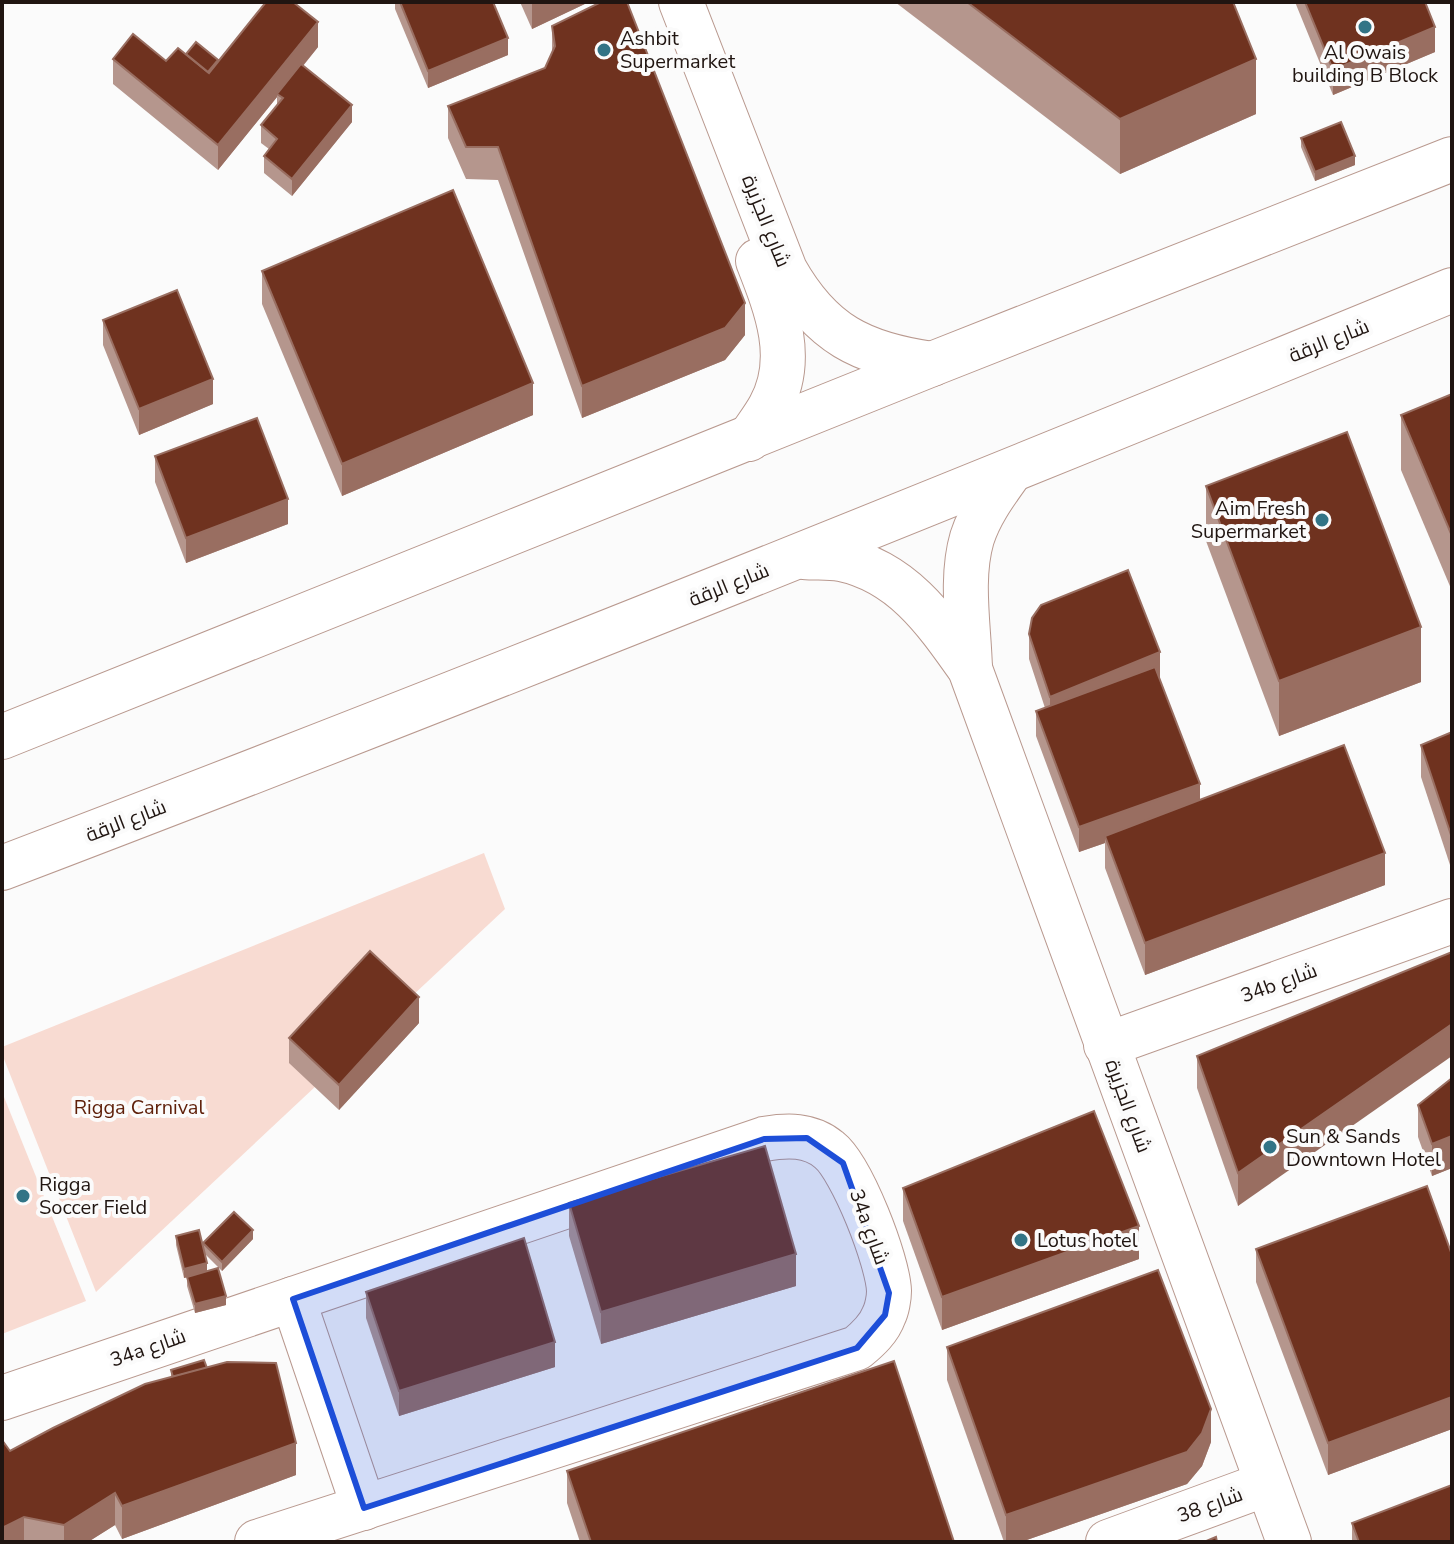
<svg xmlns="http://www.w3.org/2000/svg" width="1454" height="1544" viewBox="0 0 1454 1544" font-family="'Nunito Sans',Cairo,sans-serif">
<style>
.park{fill:#f8dbd2}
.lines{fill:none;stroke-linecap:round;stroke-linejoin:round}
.minor-casing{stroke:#b9998f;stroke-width:46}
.minor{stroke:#fff;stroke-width:44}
.wall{fill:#b5968d}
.shaded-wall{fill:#996e61}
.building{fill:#6f321f;stroke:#996e61;stroke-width:2}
.marked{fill:#1d4ed8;fill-opacity:0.2;stroke:#1d4ed8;stroke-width:6;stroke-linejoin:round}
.poi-dot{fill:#327486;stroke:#fbfbfb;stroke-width:3}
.labels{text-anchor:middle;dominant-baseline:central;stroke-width:8;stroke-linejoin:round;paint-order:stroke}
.poi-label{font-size:20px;fill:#201511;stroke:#fbfbfb;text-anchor:start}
.street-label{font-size:20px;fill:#201511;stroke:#fbfbfb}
.park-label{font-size:20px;fill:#5d1e08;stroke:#fbfbfb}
</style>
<rect width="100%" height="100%" fill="#fbfbfb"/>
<g class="park">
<path d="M484,853L505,909L96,1292L2,1054V1047Z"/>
<path d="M2,1092L86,1301L2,1334Z"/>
</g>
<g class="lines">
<g class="minor-casing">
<g id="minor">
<path d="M681,2L785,270C821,334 862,354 932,364"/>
<path d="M749,439C756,428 764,418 770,407C797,359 776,307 758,261"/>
<path d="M804,557C816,558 829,557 841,559C903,572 936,621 970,669L1289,1542"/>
<path d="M970,669C969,627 960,579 972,538C980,513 995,493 1010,472"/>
<path d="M2,737L932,364L1452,159"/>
<path d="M2,868C488,683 971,488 1452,290"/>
<path d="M1106,1045L1452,921"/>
<path d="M293,1299L364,1508"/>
<path d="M2,1398L764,1139C787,1135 810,1134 829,1150C852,1168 888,1261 889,1291C889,1298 887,1309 884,1315C879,1329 868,1339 857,1348L257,1542"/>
<path d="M1108,1542L1266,1484"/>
</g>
</g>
<use href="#minor" class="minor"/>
</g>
<g class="wall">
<path d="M395,2H493L508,55L428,88L395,9Z"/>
<path d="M520,2H589L532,29Z"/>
<path d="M895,2H1233L1256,114L1120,174Z"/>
<path d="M1295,2H1425L1435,52L1333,95Z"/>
<path d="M552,26L745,335L725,360L582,418L498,180L466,179L448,138V106L545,68L552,53Z"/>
<path d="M318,47L303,66L352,122L292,196L264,173V156L269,149L261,143V125L277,106V97L218,170L113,84V59L166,61L186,54L218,60Z"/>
<path d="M1301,138L1355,165L1315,181L1301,147Z"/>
<path d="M262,271L533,415L342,496L262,304Z"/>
<path d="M103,320L213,404L139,435L103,345Z"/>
<path d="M1452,394V591L1401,470V415Z"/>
<path d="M155,456L288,524L186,563L155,482Z"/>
<path d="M1206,486L1421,682L1279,736L1206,541Z"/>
<path d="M1029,634L1160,677H1158L1200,800L1385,885L1145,975L1105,868V843L1079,852L1036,736V711L1045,708L1029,659Z"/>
<path d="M1452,732V871L1421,777V745Z"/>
<path d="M1452,952L1238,1206L1197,1088V1056Z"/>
<path d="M419,1023L339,1110L289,1063V1038Z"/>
<path d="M1452,1078V1168L1432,1176L1418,1137V1105Z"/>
<path d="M903,1188L1139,1259L942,1330L903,1221Z"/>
<path d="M569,1203L796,1286L601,1344L569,1236Z"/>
<path d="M176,1236L203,1247V1243L253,1239L222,1271L205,1254L207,1271L226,1305L195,1313L187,1286V1277L184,1278L176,1245Z"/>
<path d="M1256,1249L1452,1255V1429L1328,1475L1256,1282Z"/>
<path d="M366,1292L555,1367L399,1416L366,1318Z"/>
<path d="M947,1347L1211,1442L1202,1466L1187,1484L1021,1542H1004L947,1380Z"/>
<path d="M207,1368L296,1475L122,1539L115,1525L88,1542H2L10,1451L171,1377V1370Z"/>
<path d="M567,1471L954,1542H580L567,1503Z"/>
<path d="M1352,1523L1452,1542H1352Z"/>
</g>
<g class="shaded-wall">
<path d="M535,2H589L532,29V3Z"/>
<path d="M318,22V47L279,95L277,94V97L218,170V145Z"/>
<path d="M1435,27V52L1333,95V70Z"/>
<path d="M508,38V55L428,88V71Z"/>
<path d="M1256,59V114L1120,174V119Z"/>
<path d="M352,105V122L292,196V179Z"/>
<path d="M1355,156V165L1315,181V172Z"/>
<path d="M745,303V335L725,360L582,418V386Z"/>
<path d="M213,379V404L139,435V409Z"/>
<path d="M533,383V415L342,496V464Z"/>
<path d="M288,499V524L186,563V538Z"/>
<path d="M1421,627V682L1279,736V681Z"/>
<path d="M1160,652V677L1050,723V697Z"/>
<path d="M1200,784V809L1105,836V843L1079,852V827Z"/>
<path d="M1385,853V885L1145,975V943Z"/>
<path d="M419,997V1023L339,1110V1085Z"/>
<path d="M1452,1024V1056L1238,1206V1173Z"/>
<path d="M1452,1136V1168L1432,1176V1144Z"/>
<path d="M1139,1226V1259L942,1330V1297Z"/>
<path d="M253,1230V1239L222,1271V1262Z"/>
<path d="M796,1254V1286L601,1344V1312Z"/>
<path d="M207,1263V1272L184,1278V1269Z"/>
<path d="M226,1296V1305L195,1313V1304Z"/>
<path d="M555,1342V1367L399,1416V1391Z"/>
<path d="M1452,1397V1429L1328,1475V1443Z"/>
<path d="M1211,1409V1442L1202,1466L1187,1484L1021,1542H1006V1515Z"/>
<path d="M296,1443V1475L122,1539V1506Z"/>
<path d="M115,1493V1525L88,1542H64V1525Z"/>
<path d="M24,1517V1542H2V1528Z"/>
</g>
<g class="building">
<path d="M266,2H293L318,22L218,145L113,59L133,34L166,61L178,48L209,73Z"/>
<path d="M400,2H493L508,38L428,71Z"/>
<path d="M601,2H627L745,303L725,328L582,386L498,147H466L448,106L545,68L555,46L552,26Z"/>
<path d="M967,2H1233L1256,59L1120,119Z"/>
<path d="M1305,2H1425L1435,27L1333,70Z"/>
<path d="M196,42L218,60L208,72L186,54Z"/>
<path d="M301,64L352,105L292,179L264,156L277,139L261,125L283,98L277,94Z"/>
<path d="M1341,122L1355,156L1315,172L1301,138Z"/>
<path d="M453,190L533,383L342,464L262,271Z"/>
<path d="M177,290L213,379L139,409L103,320Z"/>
<path d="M1452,394V536L1401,415Z"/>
<path d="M257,418L288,499L186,538L155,456Z"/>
<path d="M1347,432L1421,627L1279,681L1206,486Z"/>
<path d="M1128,570L1160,652L1050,697L1029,634L1032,618L1041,605Z"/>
<path d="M1155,667L1200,784L1079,827L1036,711Z"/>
<path d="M1452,732V838L1421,745Z"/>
<path d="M1344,745L1385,853L1145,943L1105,836Z"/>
<path d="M370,951L419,997L339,1085L289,1038Z"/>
<path d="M1452,952V1024L1238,1173L1197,1056Z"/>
<path d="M1452,1078V1136L1432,1144L1418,1105Z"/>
<path d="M1094,1111L1139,1226L942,1297L903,1188Z"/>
<path d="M765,1146L796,1254L601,1312L569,1203Z"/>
<path d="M1427,1186L1452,1255V1397L1328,1443L1256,1249Z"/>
<path d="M234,1212L253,1230L222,1262L203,1243Z"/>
<path d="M199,1230L207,1263L184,1269L176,1236Z"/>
<path d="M524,1238L555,1342L399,1391L366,1292Z"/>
<path d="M218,1268L226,1296L195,1304L187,1277Z"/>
<path d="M1158,1270L1211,1409L1202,1433L1187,1452L1006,1515L947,1347Z"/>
<path d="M204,1360L207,1368L173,1377L171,1370Z"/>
<path d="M894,1361L954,1542H591L567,1471Z"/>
<path d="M227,1362L276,1363L296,1443L122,1506L115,1493L64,1525L24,1517L2,1528V1440L10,1451L53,1428L145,1384Z"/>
<path d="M1452,1485V1542H1359L1352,1523Z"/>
<path d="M1216,1537L1217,1542H1204Z"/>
</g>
<path class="marked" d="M807,1138L843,1163L889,1293L885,1315L857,1348L364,1508L293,1299L764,1139Z"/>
<g class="poi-dot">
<circle cx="1365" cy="27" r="8"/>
<circle cx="604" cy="50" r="8"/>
<circle cx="1322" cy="520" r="8"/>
<circle cx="1270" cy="1147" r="8"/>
<circle cx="23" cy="1196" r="8"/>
<circle cx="1021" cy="1240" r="8"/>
</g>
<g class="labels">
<g class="poi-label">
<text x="620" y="38">Ashbit<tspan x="620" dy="23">Supermarket</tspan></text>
<text x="1365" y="52" text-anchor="middle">Al Owais<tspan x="1365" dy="23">building B Block</tspan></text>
<text x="1306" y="508" text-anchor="end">Aim Fresh<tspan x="1306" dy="23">Supermarket</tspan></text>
<text x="1286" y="1136">Sun &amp; Sands<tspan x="1286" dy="23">Downtown Hotel</tspan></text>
<text x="39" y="1184">Rigga<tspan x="39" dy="23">Soccer Field</tspan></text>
<text x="1037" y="1240">Lotus hotel</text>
</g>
<g class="street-label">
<text transform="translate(766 221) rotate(68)">شارع الجزيرة</text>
<text transform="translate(1329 341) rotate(-22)">شارع الرقة</text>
<text transform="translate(729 585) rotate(-22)">شارع الرقة</text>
<text transform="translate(126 821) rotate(-21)">شارع الرقة</text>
<text transform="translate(1279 983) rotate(-20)">34b شارع</text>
<text transform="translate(1128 1106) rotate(70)">شارع الجزيرة</text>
<text transform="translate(869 1227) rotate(70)">34a شارع</text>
<text transform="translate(148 1348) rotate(-19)">34a شارع</text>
<text transform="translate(1210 1505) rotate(-20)">شارع 38</text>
</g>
<g class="park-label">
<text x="139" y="1107">Rigga Carnival</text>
</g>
</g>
<rect width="1454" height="1544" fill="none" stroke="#201511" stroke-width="8"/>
</svg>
